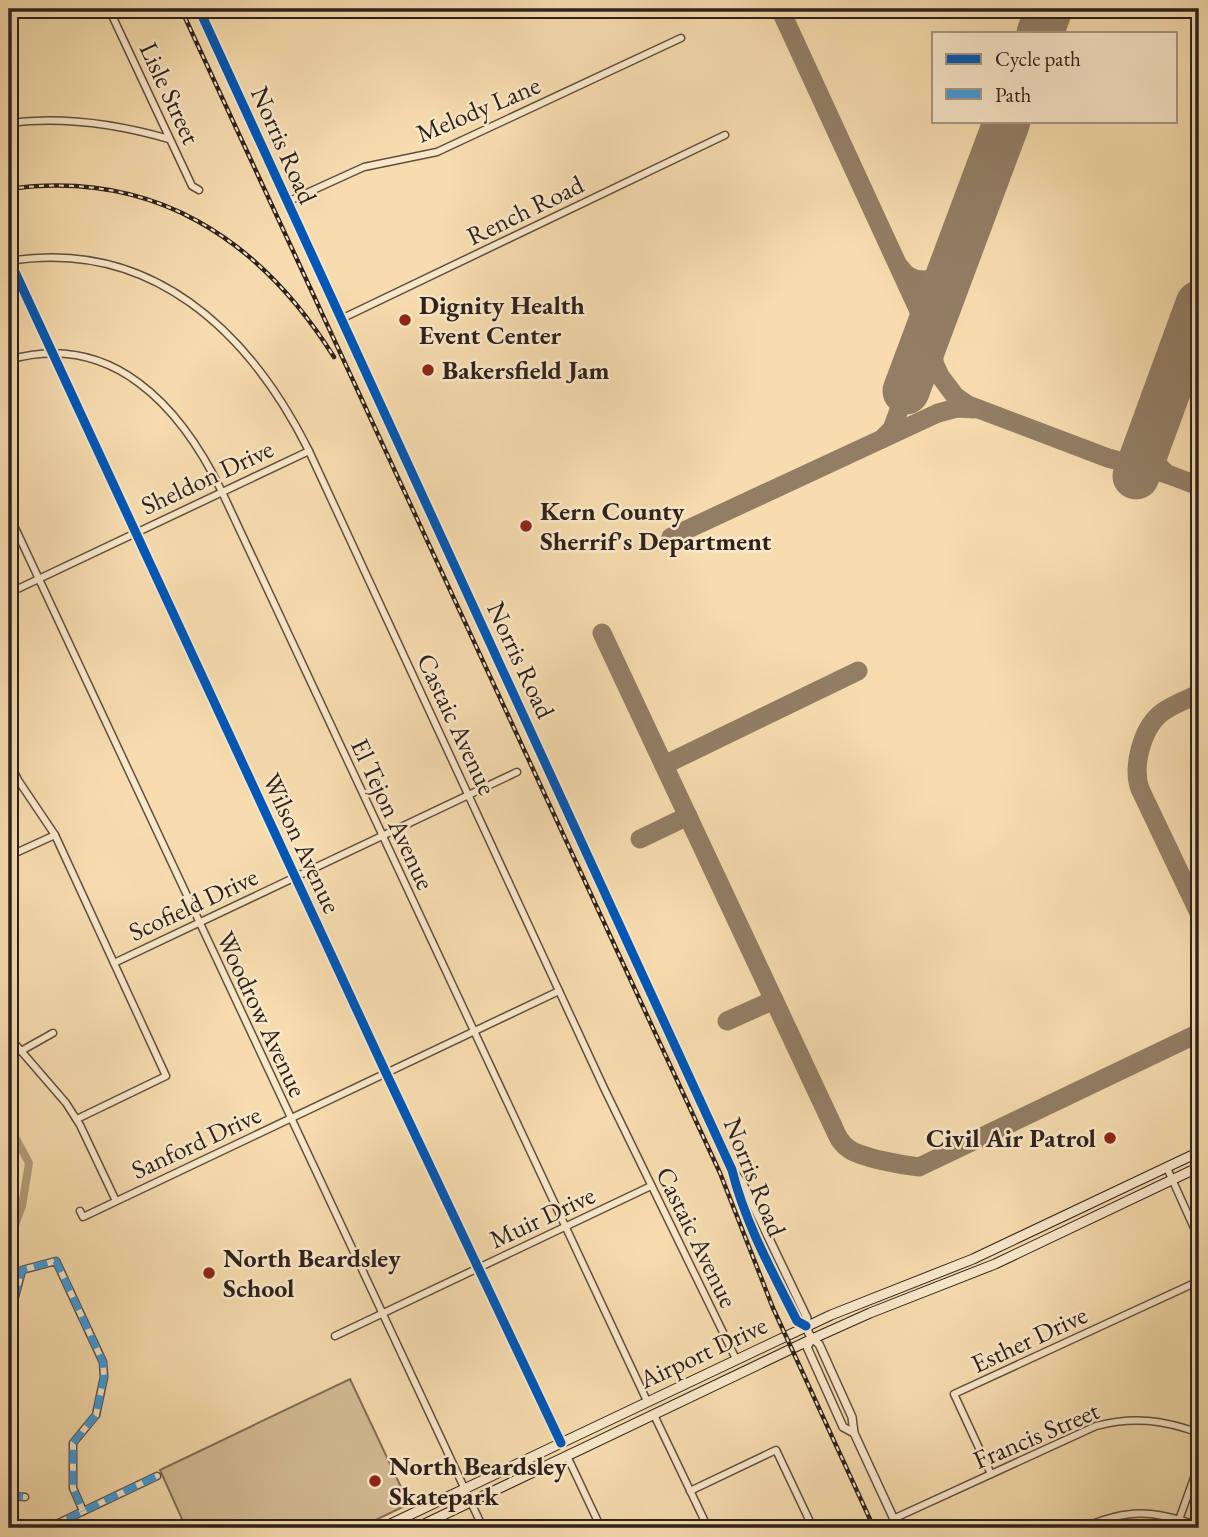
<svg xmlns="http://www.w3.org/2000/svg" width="1208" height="1537" viewBox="0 0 1208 1537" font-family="'EB Garamond',serif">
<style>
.green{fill:#d4bc95;stroke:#816e58;stroke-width:2}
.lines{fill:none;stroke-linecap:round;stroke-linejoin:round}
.canal{stroke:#b29c7c;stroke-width:8}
.taxiway{stroke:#927e65;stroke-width:19}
.runway{stroke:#927e65;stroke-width:47}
.minor-casing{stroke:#605040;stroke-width:9}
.tertiary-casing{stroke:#605040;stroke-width:10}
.secondary-casing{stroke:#2e211c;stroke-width:11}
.minor{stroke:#f9e8ca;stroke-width:6}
.tertiary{stroke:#f9e8ca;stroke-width:7}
.secondary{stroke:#f9e8ca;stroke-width:9}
.rail-casing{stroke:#2e211c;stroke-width:4.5}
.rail{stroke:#f9e8ca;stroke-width:2;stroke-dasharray:5;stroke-linecap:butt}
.quiet{stroke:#3d9bdf;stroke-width:7;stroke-dasharray:14 7;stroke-linecap:butt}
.cycleway-casing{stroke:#f9e8ca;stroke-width:13}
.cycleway{stroke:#0057b8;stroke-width:9}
.poi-dot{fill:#8f2418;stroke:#f9e8ca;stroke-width:2.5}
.labels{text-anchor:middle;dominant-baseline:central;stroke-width:5;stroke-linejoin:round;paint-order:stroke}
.street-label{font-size:26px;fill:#2e211c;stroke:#f9e8ca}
.poi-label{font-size:26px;font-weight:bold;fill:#2e211c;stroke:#f9e8ca;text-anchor:start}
</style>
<rect width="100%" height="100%" fill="#f6dcae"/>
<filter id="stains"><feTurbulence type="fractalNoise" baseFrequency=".00286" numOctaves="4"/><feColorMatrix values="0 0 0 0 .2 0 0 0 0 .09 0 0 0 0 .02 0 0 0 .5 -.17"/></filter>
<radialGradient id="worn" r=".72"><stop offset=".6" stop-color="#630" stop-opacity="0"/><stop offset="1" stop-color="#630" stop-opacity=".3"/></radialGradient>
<path class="green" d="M350,1379L409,1504L359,1528H186L160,1470Z"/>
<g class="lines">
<path class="canal" d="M9,1126L29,1163L22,1206L9,1242"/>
<g class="taxiway">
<path d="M780,9L925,324L935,365L940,376L955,396L968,405L1108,458L1167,474C1137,451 1157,422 1167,394"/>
<path d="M900,267C905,275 913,280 923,280C958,281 969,223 978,196"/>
<path d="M931,340L934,324L955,266"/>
<path d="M882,439L892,429L906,391"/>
<path d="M1167,474L1199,486"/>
<path d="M671,537L938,413L957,408L974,409"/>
<path d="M602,633L833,1126C837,1135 840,1143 849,1149C862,1158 902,1165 919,1167L1199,1033"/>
<path d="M1199,694C1186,700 1170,705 1159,715C1142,730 1132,767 1140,789L1199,913"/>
<path d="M664,765L858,671"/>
<path d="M640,839L688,816"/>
<path d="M727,1021L774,1000"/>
</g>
<g class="runway">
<path d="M1040,33L1049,9"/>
<path d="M906,391L1007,121"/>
<path d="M1136,476L1199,304"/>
</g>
<g class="minor-casing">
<g id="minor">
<path d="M109,9L192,186L199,190"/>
<path d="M9,26L14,9"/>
<path d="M9,123C63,116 117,124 169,139"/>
<path d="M287,202L364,167L437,152L681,38"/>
<path d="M9,259L386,1073L561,1443"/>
<path d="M9,261C151,238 249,331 309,451L604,1088L736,1359"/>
<path d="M341,319L725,135"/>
<path d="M9,360C112,330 181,407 222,492L647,1401"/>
<path d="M9,515L483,1528"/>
<path d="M9,593L309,451"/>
<path d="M9,761L18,780L55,835L166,1076L77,1119"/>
<path d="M9,856L55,835"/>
<path d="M9,953L14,951"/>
<path d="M114,963L517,772"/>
<path d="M9,1037L66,1103L80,1125L116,1201"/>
<path d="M21,1051L53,1033"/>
<path d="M1167,1168L1199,1239"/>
<path d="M80,1211L83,1217L559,991"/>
<path d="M9,1319L22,1270L56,1261L103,1362L104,1377L96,1415L73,1443V1488L83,1511"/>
<path d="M335,1336L651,1186"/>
<path d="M654,1415L708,1528"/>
<path d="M567,1456L601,1528"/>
<path d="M991,1474L954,1394L1199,1281"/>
<path d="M690,1491L776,1450L813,1528"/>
<path d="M9,1496L25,1497"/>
<path d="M893,1519L1096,1426C1133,1416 1164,1420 1199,1433"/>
<path d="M48,1528L157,1476"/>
<path d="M1083,1528C1127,1508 1154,1510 1199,1526"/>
<path d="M1176,1528L1199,1464"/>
</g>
</g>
<g class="tertiary-casing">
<g id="tertiary">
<path d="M199,9L732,1170C745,1223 773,1273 797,1321L806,1326"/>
<path d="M735,1174L743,1184L807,1318C805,1330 809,1337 819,1344L852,1417L854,1433L898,1528"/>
<path d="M812,1339L807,1347L843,1427L854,1433"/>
</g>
</g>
<g class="secondary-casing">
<g id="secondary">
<path d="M382,1528L831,1315L973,1259L1199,1152"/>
<path d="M416,1528L812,1339L870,1313L995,1264L1199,1167"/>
</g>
</g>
<use href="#minor" class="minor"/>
<use href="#tertiary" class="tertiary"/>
<use href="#secondary" class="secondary"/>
<g class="rail-casing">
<g id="rail">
<path d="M181,9L720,1173L773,1308L874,1528"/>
<path d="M9,189C153,169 260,239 334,357"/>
</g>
</g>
<use href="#rail" class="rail"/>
<g class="quiet">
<path d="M9,1319L22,1270L56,1261L103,1362L104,1377L96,1415L73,1443V1488L83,1511"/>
<path d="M9,1496L25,1497"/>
<path d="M48,1528L157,1476"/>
</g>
<g class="cycleway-casing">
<g id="cycleway">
<path d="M199,9L732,1170C745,1223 773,1273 797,1321L806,1326"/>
<path d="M9,259L386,1073L561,1443"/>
</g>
</g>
<use href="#cycleway" class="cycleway"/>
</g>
<g class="poi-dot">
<circle cx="405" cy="320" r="7"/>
<circle cx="428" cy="370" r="7"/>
<circle cx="526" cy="526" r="7"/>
<circle cx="1110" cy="1138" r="7"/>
<circle cx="209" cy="1273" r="7"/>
<circle cx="375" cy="1481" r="7"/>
</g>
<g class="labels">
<g class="street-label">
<text transform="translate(170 93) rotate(65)">Lisle Street</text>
<text transform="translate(478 109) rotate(-23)">Melody Lane</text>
<text transform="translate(284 145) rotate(66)">Norris Road</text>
<text transform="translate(525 210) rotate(-26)">Rench Road</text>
<text transform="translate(207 477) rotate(-25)">Sheldon Drive</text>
<text transform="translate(521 660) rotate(65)">Norris Road</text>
<text transform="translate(457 724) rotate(65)">Castaic Avenue</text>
<text transform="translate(393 814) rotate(65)">El Tejon Avenue</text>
<text transform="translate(302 843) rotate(65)">Wilson Avenue</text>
<text transform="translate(193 904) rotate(-25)">Scofield Drive</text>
<text transform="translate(262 1014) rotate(65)">Woodrow Avenue</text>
<text transform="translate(196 1142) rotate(-25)">Sanford Drive</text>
<text transform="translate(755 1177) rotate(68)">Norris Road</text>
<text transform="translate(542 1217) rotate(-25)">Muir Drive</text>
<text transform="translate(697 1237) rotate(64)">Castaic Avenue</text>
<text transform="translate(1029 1339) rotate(-25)">Esther Drive</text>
<text transform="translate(703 1352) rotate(-25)">Airport Drive</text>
<text transform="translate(1036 1435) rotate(-23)">Francis Street</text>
</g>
<g class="poi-label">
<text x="419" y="305">Dignity Health<tspan x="419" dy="30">Event Center</tspan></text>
<text x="442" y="370">Bakersfield Jam</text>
<text x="540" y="511">Kern County<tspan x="540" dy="30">Sherrif's Department</tspan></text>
<text x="1096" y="1138" text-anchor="end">Civil Air Patrol</text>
<text x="223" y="1258">North Beardsley<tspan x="223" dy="30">School</tspan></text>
<text x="389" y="1466">North Beardsley<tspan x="389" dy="30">Skatepark</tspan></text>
</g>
</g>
<rect width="1208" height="1537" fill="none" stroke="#f6dcae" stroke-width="35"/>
<rect x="10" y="10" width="1187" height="1516" fill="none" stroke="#2e211c" stroke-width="3.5"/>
<rect x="18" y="18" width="1173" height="1502" fill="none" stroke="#2e211c" stroke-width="2"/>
<rect x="932" y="32" width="245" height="91" fill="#f9e8ca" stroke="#a89884" stroke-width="2"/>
<rect x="946" y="54" width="35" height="10" fill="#0057b8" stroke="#a89884" stroke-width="2"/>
<text x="995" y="66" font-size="21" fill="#2e211c">Cycle path</text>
<rect x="946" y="89" width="35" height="10" fill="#3d9bdf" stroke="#a89884" stroke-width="2"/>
<text x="995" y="102" font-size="21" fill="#2e211c">Path</text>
<rect width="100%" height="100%" filter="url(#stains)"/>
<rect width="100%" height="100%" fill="url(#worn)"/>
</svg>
